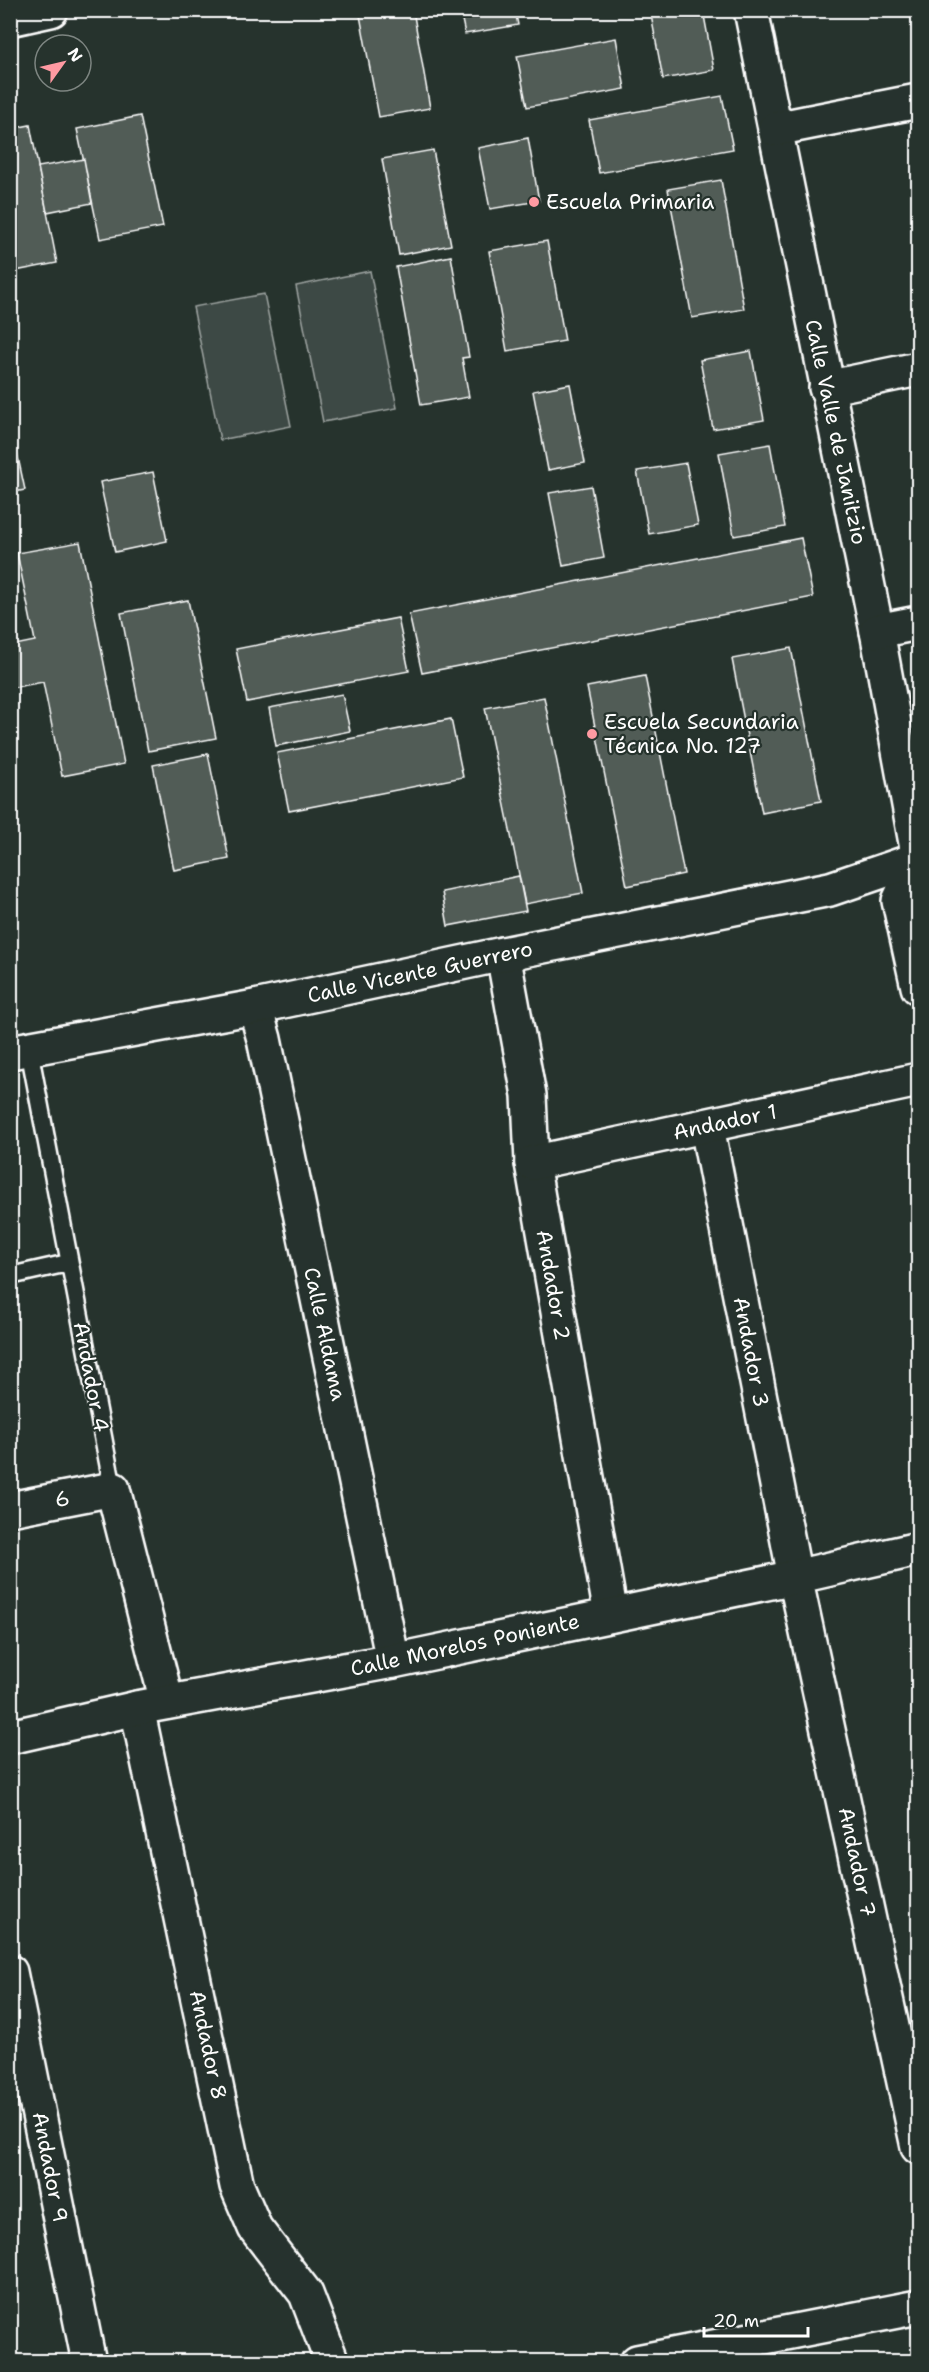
<svg xmlns="http://www.w3.org/2000/svg" width="929" height="2372" viewBox="0 0 929 2372" font-family="'Shantell Sans',sans-serif">
<style>
.green{fill:#3e4944;stroke:#9ea4a2;stroke-width:1.5}
.building{fill:#515c57;stroke:#fff;stroke-width:1.5}
.lines{fill:none;stroke-linecap:round;stroke-linejoin:round}
.lane-casing{stroke:#fff;stroke-width:21}
.street-casing{stroke:#fff;stroke-width:38}
.lane{stroke:#26332d;stroke-width:16}
.street{stroke:#26332d;stroke-width:33}
.poi-dot{fill:#ff9aa2;stroke:#26332d;stroke-width:2}
.labels{text-anchor:middle;dominant-baseline:central;stroke-width:4.5;stroke-linejoin:round;paint-order:stroke}
.poi-label{font-size:21px;fill:#fff;stroke:#26332d;text-anchor:start}
.street-label{font-size:21px;fill:#fff;stroke:#26332d}
</style>
<rect width="100%" height="100%" fill="#26332d"/>
<filter id="ink" filterUnits="userSpaceOnUse"><feTurbulence type="fractalNoise" baseFrequency=".0167" numOctaves="2"/><feDisplacementMap in="SourceGraphic" scale="12" xChannelSelector="R" yChannelSelector="G"/><feConvolveMatrix kernelMatrix="1 2 1 2 8 2 1 2 1" color-interpolation-filters="sRGB"/></filter>
<g filter="url(#ink)">
<g class="green">
<path d="M370,271L397,408L323,422L296,286Z"/>
<path d="M264,294L291,426L220,440L193,307Z"/>
</g>
<g class="building">
<path d="M359,10H413L430,108L379,117Z"/>
<path d="M460,10H515L518,25L465,34Z"/>
<path d="M650,10H703L714,70L663,79Z"/>
<path d="M616,38L625,89L527,107L517,56Z"/>
<path d="M722,96L733,149L599,173L589,120Z"/>
<path d="M140,116L163,227L100,239L77,129Z"/>
<path d="M30,125L57,263L10,272V129Z"/>
<path d="M528,138L539,201L490,209L478,148Z"/>
<path d="M433,150L451,245L399,255L382,159Z"/>
<path d="M84,159L92,203L47,212L38,167Z"/>
<path d="M721,180L744,309L692,318L668,189Z"/>
<path d="M547,241L565,341L507,351L489,251Z"/>
<path d="M451,256L469,357L462,358L469,397L421,405L396,267Z"/>
<path d="M751,351L764,420L713,429L700,360Z"/>
<path d="M570,384L585,463L548,470L533,391Z"/>
<path d="M10,420L25,490L10,493Z"/>
<path d="M770,444L785,527L734,536L719,453Z"/>
<path d="M686,463L698,525L649,534L637,471Z"/>
<path d="M153,472L167,541L115,552L100,482Z"/>
<path d="M591,486L604,558L563,566L549,493Z"/>
<path d="M801,538L813,597L422,673L409,614Z"/>
<path d="M80,542L124,764L62,776L43,682L10,688V646L35,641L17,553Z"/>
<path d="M188,600L216,738L148,751L121,613Z"/>
<path d="M398,618L409,671L247,702L236,649Z"/>
<path d="M791,648L821,801L762,813L732,659Z"/>
<path d="M645,676L684,874L627,886L587,687Z"/>
<path d="M342,694L350,731L276,746L269,708Z"/>
<path d="M544,697L583,893L525,904L485,708Z"/>
<path d="M451,719L463,777L289,811L277,753Z"/>
<path d="M208,754L229,859L174,870L153,765Z"/>
<path d="M519,876L526,911L448,926L442,892Z"/>
</g>
<g class="lines">
<g class="lane-casing">
<g id="lane">
<path d="M29,1049L113,1489"/>
<path d="M10,1276L68,1263"/>
<path d="M753,2338L757,2362"/>
</g>
</g>
<g class="street-casing">
<g id="street">
<path d="M751,10L877,631L918,854"/>
<path d="M10,19L51,10"/>
<path d="M775,129L918,101"/>
<path d="M826,388L918,369"/>
<path d="M877,631L918,623"/>
<path d="M918,860L899,901L918,987"/>
<path d="M503,954L529,1095L532,1163L611,1615"/>
<path d="M255,1007L264,1039L393,1661"/>
<path d="M10,1052L255,1007L503,954L830,889L918,859"/>
<path d="M707,1127L795,1577L918,2147"/>
<path d="M532,1163L918,1080"/>
<path d="M10,1509L113,1489L167,1702"/>
<path d="M137,1708L237,2186L255,2228L306,2294L332,2362"/>
<path d="M10,1737L137,1708L393,1661L795,1577L918,1549"/>
<path d="M10,1972L89,2362"/>
<path d="M637,2362L918,2307"/>
</g>
</g>
<use href="#lane" class="lane"/>
<use href="#street" class="street"/>
</g>
</g>
<g class="poi-dot">
<circle cx="534" cy="202" r="6"/>
<circle cx="592" cy="734" r="6"/>
</g>
<g class="labels">
<g class="poi-label">
<text x="546" y="202">Escuela Primaria</text>
<text x="604" y="722">Escuela Secundaria<tspan x="604" dy="24">Técnica No. 127</tspan></text>
</g>
<g class="street-label">
<text transform="translate(836 432) rotate(78)">Calle Valle de Janitzio</text>
<text transform="translate(420 972) rotate(-12)">Calle Vicente Guerrero</text>
<text transform="translate(725 1122) rotate(-12)">Andador 1</text>
<text transform="translate(553 1285) rotate(80)">Andador 2</text>
<text transform="translate(325 1334) rotate(78)">Calle Aldama</text>
<text transform="translate(751 1352) rotate(79)">Andador 3</text>
<text transform="translate(91 1377) rotate(79)">Andador 4</text>
<text transform="translate(62 1499) rotate(-11)">6</text>
<text transform="translate(465 1645) rotate(-12)">Calle Morelos Poniente</text>
<text transform="translate(857 1862) rotate(78)">Andador 7</text>
<text transform="translate(208 2045) rotate(78)">Andador 8</text>
<text transform="translate(50 2167) rotate(79)">Andador 9</text>
</g>
</g>
<rect width="929" height="2372" fill="none" stroke="#26332d" stroke-width="36"/>
<rect x="18" y="18" width="893" height="2336" fill="none" stroke="#fff" stroke-width="2" filter="url(#ink)"/>
<g transform="translate(63 63) rotate(56)"><circle r="28" fill="#26332d" stroke="#7d8581" stroke-width="1.5"/>
<path d="M0-4.5L10 22L0 15L-10 22Z" fill="#ff9aa2"/>
<text y="-9" font-size="16" font-weight="bold" text-anchor="middle" fill="#ffffff">N</text>
</g>
<path d="M704 2327v9h104v-9" fill="none" stroke="#ffffff" stroke-width="3"/>
<text x="713" y="2327" font-size="18" fill="#ffffff" stroke="#26332d" stroke-width="4.5" paint-order="stroke">20 m</text>
</svg>
